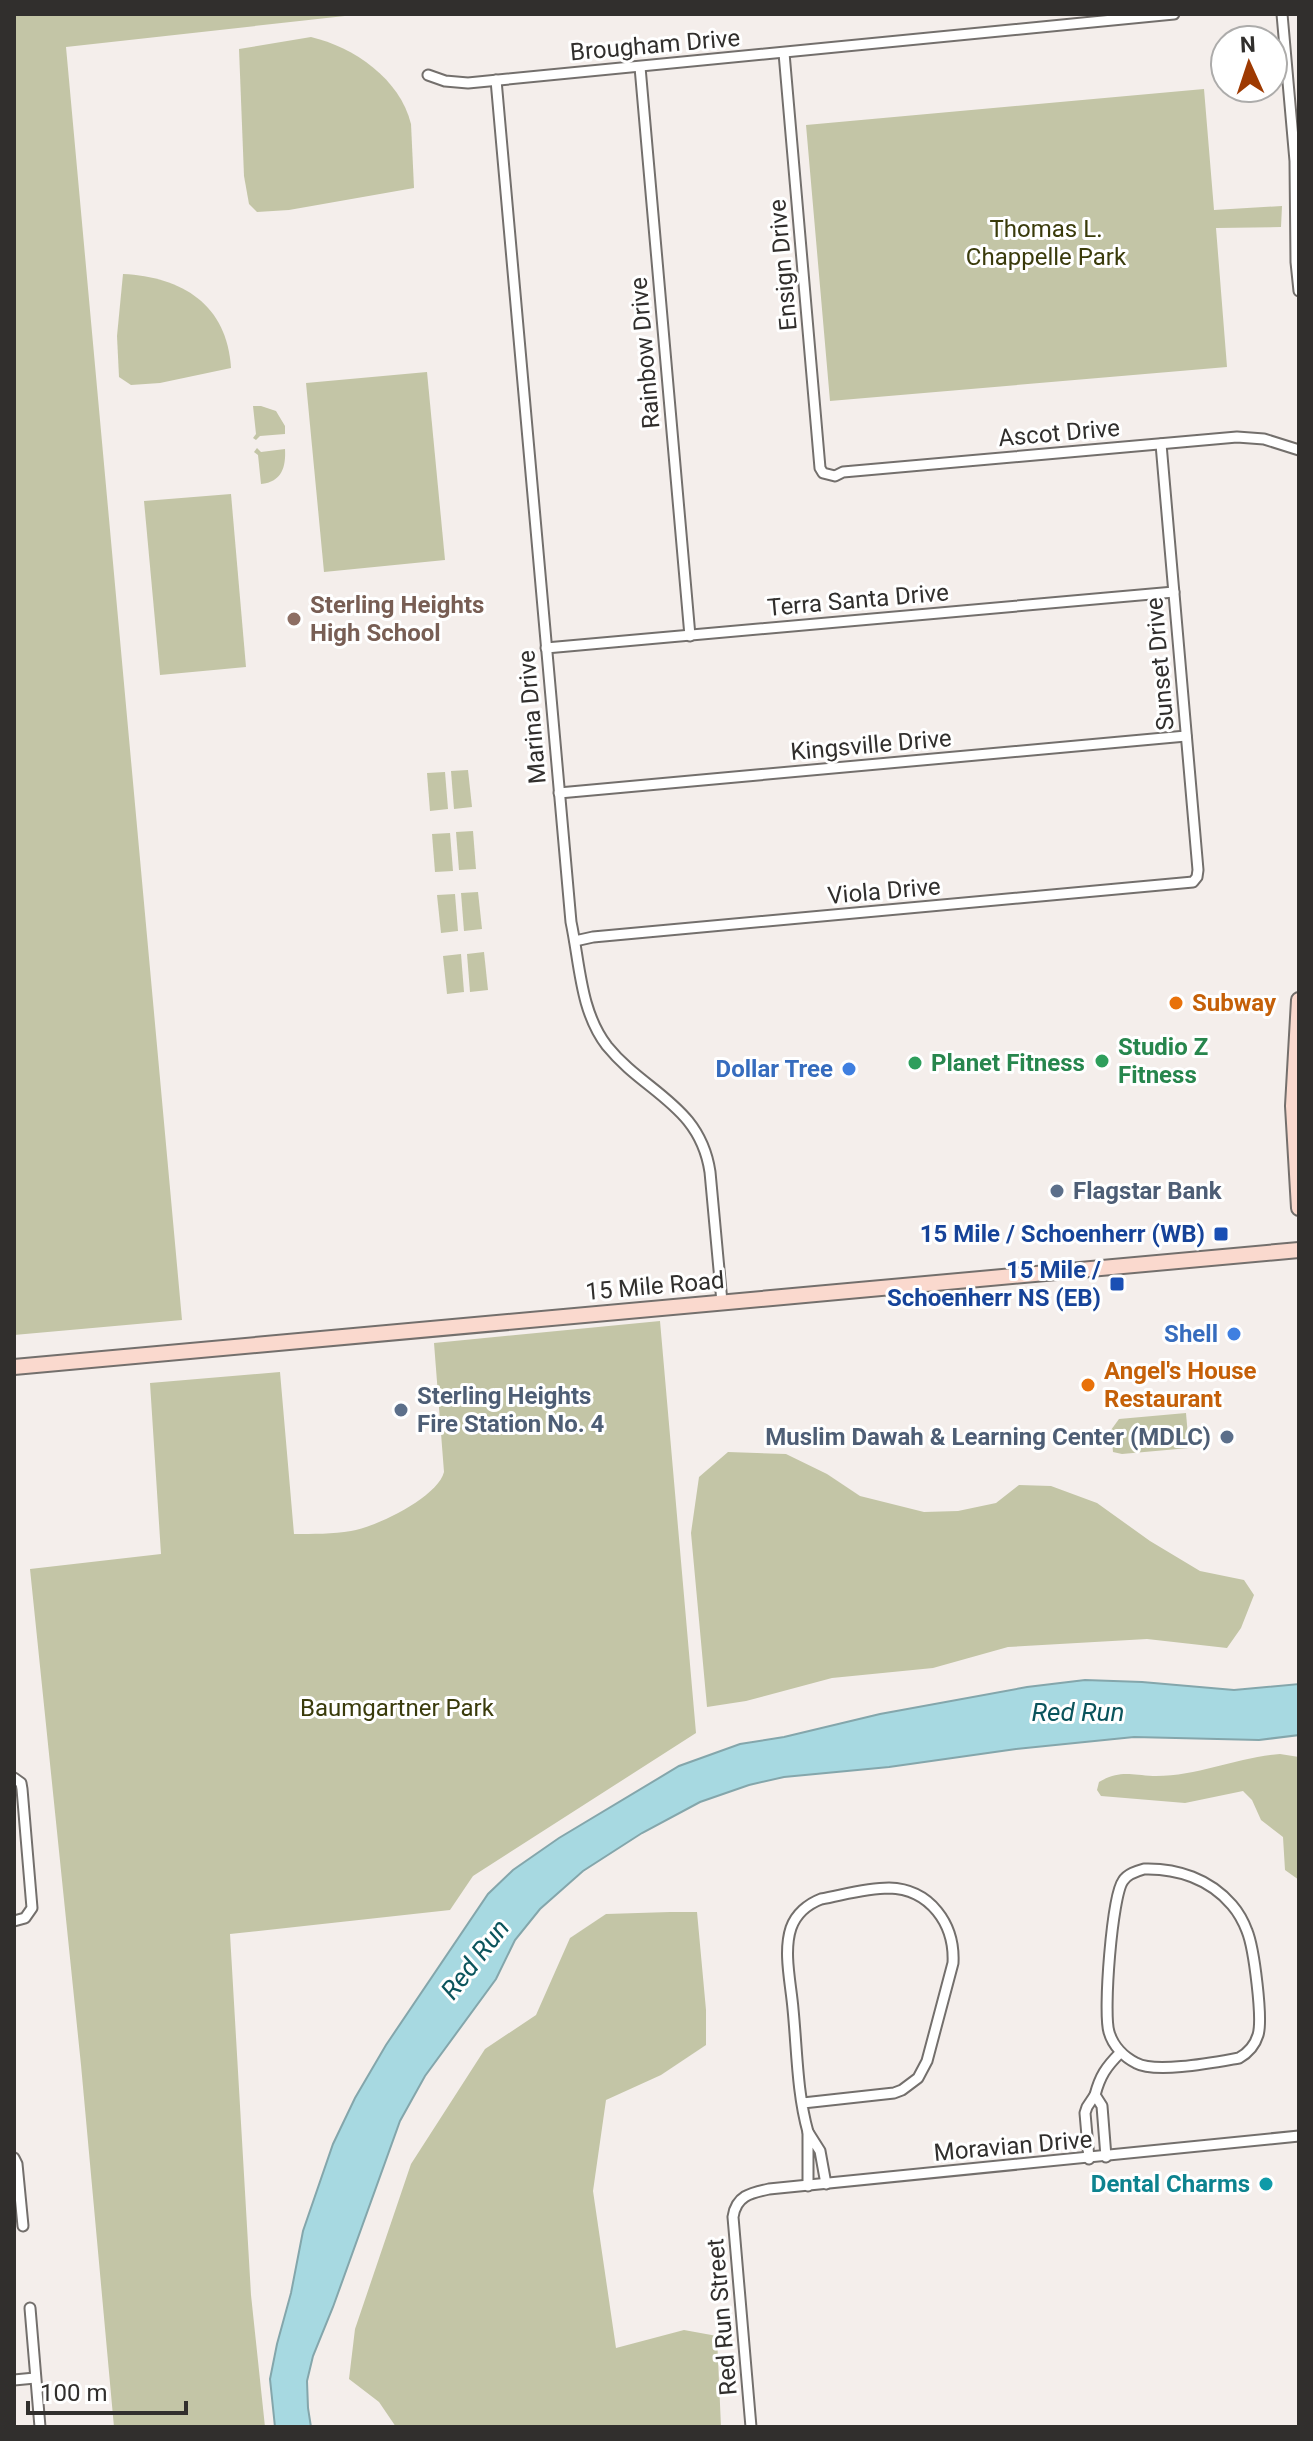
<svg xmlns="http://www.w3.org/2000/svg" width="1313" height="2441" viewBox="0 0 1313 2441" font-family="Roboto,sans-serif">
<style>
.green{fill:#c3c5a6}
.water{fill:#a7d9e1;stroke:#84a6ab;stroke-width:2}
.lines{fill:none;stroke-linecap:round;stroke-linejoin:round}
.street-casing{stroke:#736f6c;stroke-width:13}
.secondary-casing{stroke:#736f6c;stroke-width:18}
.street{stroke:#fff;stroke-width:9}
.secondary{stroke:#fad9ce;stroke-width:14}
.education-dot{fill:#8d6e63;stroke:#fff;stroke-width:3}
.food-dot{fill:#e8710a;stroke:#fff;stroke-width:3}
.leisure-dot{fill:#2e9e5b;stroke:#fff;stroke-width:3}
.shop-dot{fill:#3f7fe0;stroke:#fff;stroke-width:3}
.service-dot{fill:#5c6f8a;stroke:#fff;stroke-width:3}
.transit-dot{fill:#1a4fb4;stroke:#fff;stroke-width:3}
.culture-dot{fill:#0f9aa8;stroke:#fff;stroke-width:3}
.labels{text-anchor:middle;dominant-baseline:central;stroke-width:6;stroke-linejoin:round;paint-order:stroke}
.street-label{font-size:24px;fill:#312f2d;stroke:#fff}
.park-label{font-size:24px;fill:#3a3b0b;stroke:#fff}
.education-label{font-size:24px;font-weight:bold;fill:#785e54;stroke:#fff;text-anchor:start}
.food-label{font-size:24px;font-weight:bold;fill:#c56008;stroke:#fff;text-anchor:start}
.leisure-label{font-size:24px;font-weight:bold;fill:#27864d;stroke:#fff;text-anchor:start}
.shop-label{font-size:24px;font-weight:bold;fill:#366cbe;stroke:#fff;text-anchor:end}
.service-label{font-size:24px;font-weight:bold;fill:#4e5e75;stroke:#fff;text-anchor:start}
.transit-label{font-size:24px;font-weight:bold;fill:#164399;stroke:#fff;text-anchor:end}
.culture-label{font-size:24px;font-weight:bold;fill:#0d838f;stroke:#fff;text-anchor:end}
.water-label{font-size:26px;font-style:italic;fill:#0b545c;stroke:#fff}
</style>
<rect width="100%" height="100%" fill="#f4eeeb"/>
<g class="green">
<path d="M14,14H363L66,47L182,1320L14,1335Z"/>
<path d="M311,37C354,47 400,79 411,124L414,188L289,210L257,212L249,204L244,176L239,49Z"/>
<path d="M1204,89L1214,210L1282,206L1281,227L1216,228L1227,367L830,401L806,125Z"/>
<path d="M123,274C182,277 227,304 231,368L160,383L131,385L119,377L117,336Z"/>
<path d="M427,372L445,560L324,572L306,383Z"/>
<path d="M253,406H261L276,411L285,426V434L260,436L256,440L253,438L256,434Z"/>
<path d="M257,448L261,452L285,449C286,467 282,482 261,484L258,455L254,452Z"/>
<path d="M231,494L246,667L160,675L144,501Z"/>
<path d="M468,770L472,807L454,809L451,771Z"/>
<path d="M445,772L448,809L430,811L427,773Z"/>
<path d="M473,831L476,869L459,870L456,832Z"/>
<path d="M450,833L453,871L435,872L432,834Z"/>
<path d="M478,892L482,929L464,931L461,893Z"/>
<path d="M455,894L458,931L441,933L437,895Z"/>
<path d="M484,952L488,990L470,992L467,954Z"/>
<path d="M461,954L464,992L447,994L443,956Z"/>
<path d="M660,1321L696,1733L473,1876L450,1910L230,1934L251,2295L265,2427H114L81,2065L30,1569L161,1554L150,1383L280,1372L294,1534C313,1534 333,1534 351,1531C376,1527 438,1497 444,1472L434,1343Z"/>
<path d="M1186,1413L1189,1448L1122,1454L1113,1452L1111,1430L1119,1419Z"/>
<path d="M728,1452L786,1454L827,1474L860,1496L924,1512L958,1511L996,1503L1019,1485L1051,1486L1097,1503L1150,1541L1200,1571L1244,1580L1254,1595L1241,1628L1227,1648L1147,1639L1008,1647L933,1668L832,1678L746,1701L707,1707L691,1533L699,1477Z"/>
<path d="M1280,1754L1299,1757V1880L1285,1870L1283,1837L1261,1820L1252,1800L1243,1791L1185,1803L1101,1796L1097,1790L1099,1782C1120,1770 1130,1775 1153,1776C1197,1777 1237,1757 1280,1754Z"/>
<path d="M670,1912H697L706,2010V2045L661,2075L606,2100L593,2191L616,2348L684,2330L717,2336L721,2427H396L379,2402L349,2379L355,2329L411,2164L485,2049L536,2015L570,1938L606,1914Z"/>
</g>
<path class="water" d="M1085,1680L1142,1682L1234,1690L1299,1684V1735L1259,1740L1134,1737L1016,1749L889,1767L784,1777L749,1785L700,1802L642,1833L583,1871L540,1909L515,1940L496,1979L425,2076L400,2121L333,2307L313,2356L307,2381L308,2408L311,2427H275L270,2379L277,2344L291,2293L303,2231L333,2144L355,2098L386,2045L488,1894L513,1870L559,1838L679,1766L740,1744L784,1737L880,1714L1027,1687Z"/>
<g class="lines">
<g class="street-casing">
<g id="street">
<path d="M1282,14L1295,161L1296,262L1299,291"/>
<path d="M784,53L820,468L823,473L835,476L843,472L1237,437L1264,439L1299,450"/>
<path d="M640,67L690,636"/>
<path d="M428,75L445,81L468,83L1174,14"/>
<path d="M496,80L571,922C580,964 580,1011 607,1046C645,1093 700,1105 710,1172L722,1302"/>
<path d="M546,648L1174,592"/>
<path d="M559,793L1186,736"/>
<path d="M575,941L593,937L1193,882L1197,877L1198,870L1161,444"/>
<path d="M14,1778L21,1783L22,1789L32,1908L25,1918L14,1921"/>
<path d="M1144,1869C1177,1868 1210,1879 1232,1905C1238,1912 1244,1923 1247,1931C1254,1948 1263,2019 1258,2035C1255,2045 1248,2053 1239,2058C1216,2062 1156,2074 1136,2063C1124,2057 1113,2046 1109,2032C1103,2013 1112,1896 1123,1881C1127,1874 1137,1871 1144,1869Z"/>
<path d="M1095,2095C1100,2076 1106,2067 1120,2053"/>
<path d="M803,2103L894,2093L902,2090L918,2078L927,2061L953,1963C955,1924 930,1889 889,1888C866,1888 843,1895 821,1899C808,1904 796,1914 791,1928C783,1952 791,1984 793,2009C797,2049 797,2093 808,2132"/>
<path d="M14,2158L17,2164L23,2226"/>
<path d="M1089,2159L1085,2113L1087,2107L1095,2095L1102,2106L1106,2157"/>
<path d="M808,2186V2132L820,2151L826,2184"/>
<path d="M30,2308L40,2427"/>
<path d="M14,2380L35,2378"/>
<path d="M751,2427L733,2217C736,2196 750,2193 769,2189L1299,2136"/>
</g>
</g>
<g class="secondary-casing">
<g id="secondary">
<path d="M1299,1000L1293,1106L1299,1208"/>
<path d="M14,1367L1299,1250"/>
</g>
</g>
<use href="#street" class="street"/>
<use href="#secondary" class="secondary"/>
</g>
<circle class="education-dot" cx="294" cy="619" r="8"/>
<g class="food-dot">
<circle cx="1176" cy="1003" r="8"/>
<circle cx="1088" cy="1385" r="8"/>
</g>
<g class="leisure-dot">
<circle cx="1102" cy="1061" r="8"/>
<circle cx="915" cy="1063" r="8"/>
</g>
<g class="shop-dot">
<circle cx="849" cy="1069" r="8"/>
<circle cx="1234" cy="1334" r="8"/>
</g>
<g class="service-dot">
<circle cx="1057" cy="1191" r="8"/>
<circle cx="401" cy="1410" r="8"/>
<circle cx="1227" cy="1437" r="8"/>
</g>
<g class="transit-dot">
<rect x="1213" y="1226" width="16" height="16" rx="4"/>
<rect x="1109" y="1276" width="16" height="16" rx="4"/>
</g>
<circle class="culture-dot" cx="1266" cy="2184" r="8"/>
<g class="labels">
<g class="street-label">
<text transform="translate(655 45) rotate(-5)">Brougham Drive</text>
<text transform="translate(783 265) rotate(-95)">Ensign Drive</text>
<text transform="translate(645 353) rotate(-95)">Rainbow Drive</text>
<text transform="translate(1059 433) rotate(-5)">Ascot Drive</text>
<text transform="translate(858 600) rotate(-5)">Terra Santa Drive</text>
<text transform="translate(1160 664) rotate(-95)">Sunset Drive</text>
<text transform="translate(532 717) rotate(-95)">Marina Drive</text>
<text transform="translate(871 745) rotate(-5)">Kingsville Drive</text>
<text transform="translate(884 891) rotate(-5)">Viola Drive</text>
<text transform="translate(655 1286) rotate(-5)">15 Mile Road</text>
<text transform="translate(1013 2146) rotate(-5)">Moravian Drive</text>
<text transform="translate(722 2317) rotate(-95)">Red Run Street</text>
</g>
<g class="park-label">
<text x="1046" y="229">Thomas L.<tspan x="1046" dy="28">Chappelle Park</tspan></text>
<text x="397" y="1708">Baumgartner Park</text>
</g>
<g class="education-label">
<text x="310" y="605">Sterling Heights<tspan x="310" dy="28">High School</tspan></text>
</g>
<g class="food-label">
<text x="1192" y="1003">Subway</text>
<text x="1104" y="1371">Angel's House<tspan x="1104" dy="28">Restaurant</tspan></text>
</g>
<g class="leisure-label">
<text x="1118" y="1047">Studio Z<tspan x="1118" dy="28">Fitness</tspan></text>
<text x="931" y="1063">Planet Fitness</text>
</g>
<g class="shop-label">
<text x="833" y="1069">Dollar Tree</text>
<text x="1218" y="1334">Shell</text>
</g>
<g class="service-label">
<text x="1073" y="1191">Flagstar Bank</text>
<text x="417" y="1396">Sterling Heights<tspan x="417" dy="28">Fire Station No. 4</tspan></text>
<text x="1211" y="1437" text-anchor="end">Muslim Dawah &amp; Learning Center (MDLC)</text>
</g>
<g class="transit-label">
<text x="1205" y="1234">15 Mile / Schoenherr (WB)</text>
<text x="1101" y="1270">15 Mile /<tspan x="1101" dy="28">Schoenherr NS (EB)</tspan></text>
</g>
<g class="culture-label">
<text x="1250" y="2184">Dental Charms</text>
</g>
<g class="water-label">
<text x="1078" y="1712">Red Run</text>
<text transform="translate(475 1959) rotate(-52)">Red Run</text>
</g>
</g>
<rect width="1313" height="2441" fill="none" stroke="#312f2d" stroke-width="32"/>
<g transform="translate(1249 64) rotate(357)"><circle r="38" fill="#ffffff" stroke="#adacab" stroke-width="2"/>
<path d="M0-6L14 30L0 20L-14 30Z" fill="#9e3a02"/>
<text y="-12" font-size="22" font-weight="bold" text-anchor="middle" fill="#312f2d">N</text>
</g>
<path d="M28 2401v12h158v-12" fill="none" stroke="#312f2d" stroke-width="4"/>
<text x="40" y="2401" font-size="24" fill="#312f2d" stroke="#ffffff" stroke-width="6" paint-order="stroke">100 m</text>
</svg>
